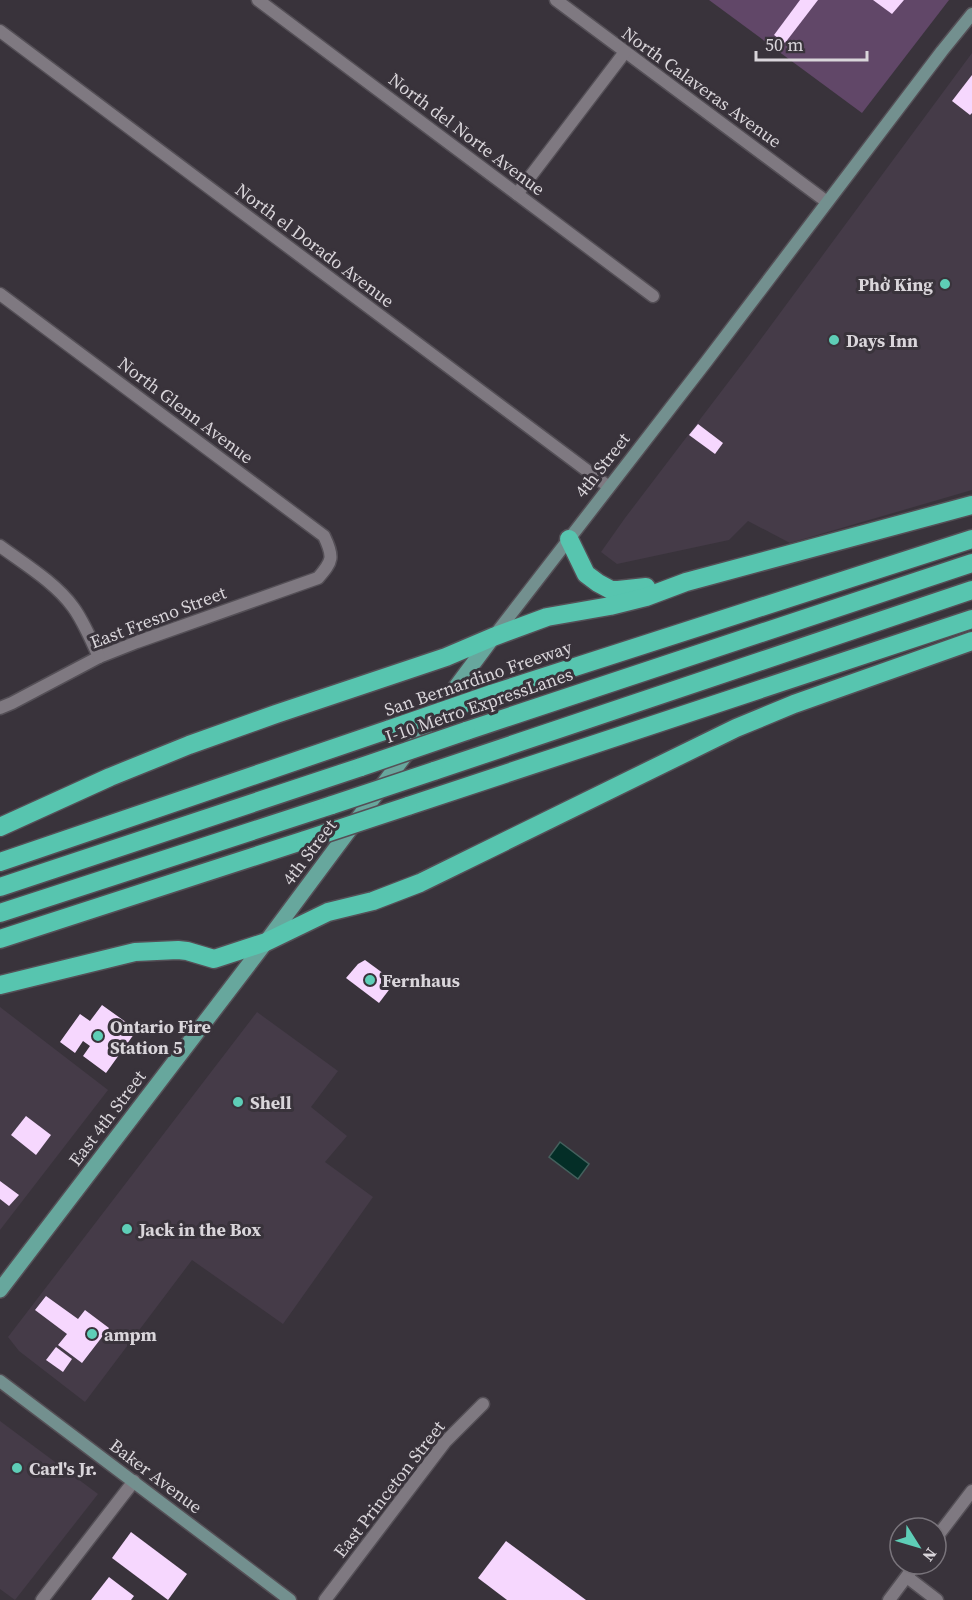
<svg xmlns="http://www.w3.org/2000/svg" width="972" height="1600" viewBox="0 0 972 1600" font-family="'Source Serif 4',serif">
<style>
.built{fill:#453b48}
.green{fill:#614768}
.water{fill:#042e27;stroke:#44605d;stroke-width:1.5}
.building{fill:#f6d7fe}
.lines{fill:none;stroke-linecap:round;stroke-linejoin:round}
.street-casing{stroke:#544f56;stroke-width:15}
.secondary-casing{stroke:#544f56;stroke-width:15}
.primary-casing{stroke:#544f56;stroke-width:18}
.highway-casing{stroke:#544f56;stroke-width:21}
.street{stroke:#7f7981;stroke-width:12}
.secondary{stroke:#73908f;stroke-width:12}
.primary{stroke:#67a79d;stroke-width:15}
.highway{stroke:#57c5af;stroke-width:18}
.highway-bridge-casing{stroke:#544f56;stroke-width:21;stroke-linecap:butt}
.highway-bridge{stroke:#57c5af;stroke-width:18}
.poi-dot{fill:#5eceb7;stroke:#39333b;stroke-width:2}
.labels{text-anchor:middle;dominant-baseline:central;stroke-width:6;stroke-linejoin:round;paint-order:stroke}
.street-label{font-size:18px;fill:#d9d5da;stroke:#39333b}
.poi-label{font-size:18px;font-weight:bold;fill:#d9d5da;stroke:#39333b;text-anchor:start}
</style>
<rect width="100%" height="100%" fill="#39333b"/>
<g class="built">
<path d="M972,53V490L790,543L748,521L729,540L617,564L601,552L625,518L749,355Z"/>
<path d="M0,1007L108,1090L0,1230Z"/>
<path d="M257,1012L338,1071L311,1107L347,1136L325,1162L373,1197L283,1324L192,1260L85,1402L19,1351L8,1337Z"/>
<path d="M0,1421L98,1494L15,1600L0,1589Z"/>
</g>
<path class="green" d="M709,0H949L862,113Z"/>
<path class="water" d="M560,1142L589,1164L578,1179L549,1157Z"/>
<g class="building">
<path d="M800,0H818L785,43L774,35Z"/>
<path d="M873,0H904L892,14Z"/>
<path d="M972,75V113L970,115L952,101Z"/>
<path d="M698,424L723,443L715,454L689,435Z"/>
<path d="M365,960L395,982L379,1003L346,978L358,964Z"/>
<path d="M102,1005L137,1030L106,1073L83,1056L90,1046L83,1041L75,1053L60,1042L80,1014L90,1021Z"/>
<path d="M26,1116L51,1135L36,1155L11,1135Z"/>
<path d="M0,1181L19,1195L9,1206L0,1199Z"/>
<path d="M46,1296L78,1319L85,1310L109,1328L82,1363L58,1345L67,1334L35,1310Z"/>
<path d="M56,1347L72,1359L63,1372L46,1360Z"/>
<path d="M131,1532L187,1574L168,1600L112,1558Z"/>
<path d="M506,1541L586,1600H507L478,1578Z"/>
<path d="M109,1577L134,1596L131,1600H91Z"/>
</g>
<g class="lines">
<g class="street-casing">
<g id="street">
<path d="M258,0L653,296"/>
<path d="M556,0L827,202"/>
<path d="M0,31L609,487"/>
<path d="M517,194L625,52"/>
<path d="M0,294L324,536C334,557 333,561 318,578L137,642L99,657L12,703L0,708"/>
<path d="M0,546C23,563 56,583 73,607C84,622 91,640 99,657"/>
<path d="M936,1538L972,1491"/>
<path d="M907,1577L937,1600"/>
<path d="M42,1600L134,1481"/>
<path d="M325,1600L445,1442L483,1404"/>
<path d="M889,1600L916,1564"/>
</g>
</g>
<g class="secondary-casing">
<g id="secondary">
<path d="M494,636L706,362L942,51L972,14"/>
<path d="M0,1381L290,1600"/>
</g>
</g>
<g class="primary-casing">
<path id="primary" d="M0,1290L266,942L493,637"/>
</g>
<g class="highway-casing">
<g id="highway">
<path d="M569,539L586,574L598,583L611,590H618L646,587"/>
<path d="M491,694L972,539"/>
<path d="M466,731L972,563"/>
<path d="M434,771L972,590"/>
<path d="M408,806L972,619"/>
<path d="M0,827L110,777L189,745L276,714L446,657L493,637L547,617L610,606L646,597L686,582L972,505"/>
<path d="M0,862L390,729"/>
<path d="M0,887L361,767"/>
<path d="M0,913L332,805"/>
<path d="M0,939L305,840"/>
<path d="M0,985L135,952L178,950L187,951L214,959L266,942L328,912L373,901L420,883L736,728L794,704L972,641"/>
</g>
</g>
<use href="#street" class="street"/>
<use href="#secondary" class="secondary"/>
<use href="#primary" class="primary"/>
<use href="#highway" class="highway"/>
<g class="highway-bridge-casing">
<g id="highway-bridge">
<path d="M390,729L491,694"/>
<path d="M361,767L466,731"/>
<path d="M332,805L434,771"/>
<path d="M305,840L408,806"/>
</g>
</g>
<use href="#highway-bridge" class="highway-bridge"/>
</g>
<g class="poi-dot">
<circle cx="945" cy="284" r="6"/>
<circle cx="834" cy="340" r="6"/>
<circle cx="370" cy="980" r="6"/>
<circle cx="98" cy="1036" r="6"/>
<circle cx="238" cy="1102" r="6"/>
<circle cx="127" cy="1229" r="6"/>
<circle cx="92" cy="1334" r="6"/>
<circle cx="17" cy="1468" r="6"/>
</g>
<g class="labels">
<g class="street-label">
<text transform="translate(702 87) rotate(36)">North Calaveras Avenue</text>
<text transform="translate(467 134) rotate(37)">North del Norte Avenue</text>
<text transform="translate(315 245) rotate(37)">North el Dorado Avenue</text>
<text transform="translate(186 410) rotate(37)">North Glenn Avenue</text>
<text transform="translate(602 465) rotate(-52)">4th Street</text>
<text transform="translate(158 617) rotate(-21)">East Fresno Street</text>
<text transform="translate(478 678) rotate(-19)">San Bernardino Freeway</text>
<text transform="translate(479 705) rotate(-19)">I-10 Metro ExpressLanes</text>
<text transform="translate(309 852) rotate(-53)">4th Street</text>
<text transform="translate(107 1118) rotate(-53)">East 4th Street</text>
<text transform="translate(156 1476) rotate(37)">Baker Avenue</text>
<text transform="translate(389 1489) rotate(-52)">East Princeton Street</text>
</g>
<g class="poi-label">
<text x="933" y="284" text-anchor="end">Phở King</text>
<text x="846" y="340">Days Inn</text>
<text x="382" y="980">Fernhaus</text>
<text x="110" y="1026">Ontario Fire<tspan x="110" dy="21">Station 5</tspan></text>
<text x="250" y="1102">Shell</text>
<text x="139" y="1229">Jack in the Box</text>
<text x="104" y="1334">ampm</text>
<text x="29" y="1468">Carl's Jr.</text>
</g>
</g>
<g transform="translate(918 1546) rotate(127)"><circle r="28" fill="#39333b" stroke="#79747b" stroke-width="1.5"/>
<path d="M0-4.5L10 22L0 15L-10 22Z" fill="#5eceb7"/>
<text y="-9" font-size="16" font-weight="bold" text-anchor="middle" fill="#d9d5da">N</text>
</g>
<path d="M756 51v9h111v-9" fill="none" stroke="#d9d5da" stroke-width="3"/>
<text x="765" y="51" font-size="18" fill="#d9d5da" stroke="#39333b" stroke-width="4.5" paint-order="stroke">50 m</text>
</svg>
